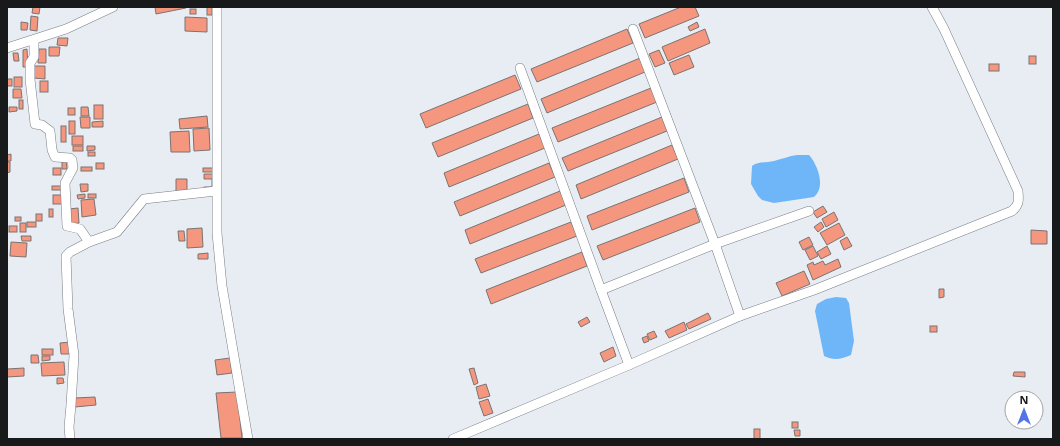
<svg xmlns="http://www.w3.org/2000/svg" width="1060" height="446" viewBox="0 0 1060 446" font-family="'Noto Sans',sans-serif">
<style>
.water{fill:#6eb6f8}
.building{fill:#f5967e;stroke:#7b7371}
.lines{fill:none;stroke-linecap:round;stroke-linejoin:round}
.street-casing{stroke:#797e84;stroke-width:10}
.street{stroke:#fff;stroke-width:9}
</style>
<rect width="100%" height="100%" fill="#e8edf4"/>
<g class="water">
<path d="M797,155H809C818,165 826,187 814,197L774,203L762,200L758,196L751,184L752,166C758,161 767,163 774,161C782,159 789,156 797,155Z"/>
<path d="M836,297L846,298L849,303L854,341L851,355C842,359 834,361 824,356L815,311L817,304L826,299Z"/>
</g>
<g class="building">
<path d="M33,7H40L39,14L32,13Z"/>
<path d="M155,7H185L186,8L156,14Z"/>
<rect x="207" y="7" width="5" height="8"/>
<path d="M681,7H695L699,16L645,38L639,24Z"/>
<rect x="190" y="9" width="6" height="5"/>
<path d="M31,16L38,17L37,31L30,30Z"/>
<path d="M185,17L207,18V32L185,31Z"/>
<path d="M21,22L28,23L27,30H21Z"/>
<path d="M697,22L699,27L690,31L688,27Z"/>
<path d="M627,29L633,43L537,82L531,69Z"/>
<path d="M705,29L710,43L668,61L662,47Z"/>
<path d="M58,38H68L67,46L57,45Z"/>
<path d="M49,47H60L59,56H49Z"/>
<path d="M27,49L28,67H23V50Z"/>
<path d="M39,49H46V63H38Z"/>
<path d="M659,50L665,63L655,67L649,54Z"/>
<path d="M13,53H18L19,61H14Z"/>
<path d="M689,55L694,67L674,75L669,63Z"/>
<rect x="1029" y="56" width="7" height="8"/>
<path d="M640,58L645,72L547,113L541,99Z"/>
<rect x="989" y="64" width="10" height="7"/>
<path d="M34,66H45V79L34,78Z"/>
<path d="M515,75L521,89L426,128L420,114Z"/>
<rect x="14" y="77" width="8" height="10"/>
<rect x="7" y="79" width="5" height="7"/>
<rect x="40" y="81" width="8" height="11"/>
<path d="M651,88L657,102L558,142L552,128Z"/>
<path d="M13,89H21L22,98H13Z"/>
<rect x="19" y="100" width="4" height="9"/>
<path d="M528,104L533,118L438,157L432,143Z"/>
<rect x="94" y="105" width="9" height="14"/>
<path d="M9,107H17V111L9,112Z"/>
<path d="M81,107H88L89,116H81Z"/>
<rect x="68" y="108" width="7" height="7"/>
<path d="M207,116L208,127L180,129L179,119Z"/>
<path d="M80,117H90V128H81Z"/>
<path d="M662,117L667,131L568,171L562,158Z"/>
<rect x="69" y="121" width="6" height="13"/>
<path d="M103,121V127H92V122Z"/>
<rect x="61" y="126" width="5" height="16"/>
<path d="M209,128L210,150L194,151L193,129Z"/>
<path d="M189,131L190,152H171L170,132Z"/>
<path d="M539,134L545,148L449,187L444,173Z"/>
<rect x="72" y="136" width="11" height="9"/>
<path d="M672,145L678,159L581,199L576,185Z"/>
<rect x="73" y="146" width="10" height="5"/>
<path d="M87,146H95V150L87,151Z"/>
<rect x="88" y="152" width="7" height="4"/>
<path d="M11,154V161H7V155Z"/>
<path d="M62,161H66L67,169H62Z"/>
<path d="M7,162H10V172L7,173Z"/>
<rect x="96" y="163" width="8" height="6"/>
<path d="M549,163L555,177L460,216L454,202Z"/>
<rect x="81" y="167" width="11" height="4"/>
<rect x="53" y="168" width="8" height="7"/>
<rect x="203" y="168" width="10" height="4"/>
<path d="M204,174H214V190H204V187H212V179H204Z"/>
<path d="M684,178L689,192L592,230L587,216Z"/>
<path d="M176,179H187V190L176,191Z"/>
<path d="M80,184H88V191L81,192Z"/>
<rect x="52" y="186" width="10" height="4"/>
<path d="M560,191L566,205L470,244L465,230Z"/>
<path d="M85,194V198L78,199L77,195Z"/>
<rect x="88" y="194" width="8" height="4"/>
<rect x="53" y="195" width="10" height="9"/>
<path d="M94,199L96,215L82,217L81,200Z"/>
<path d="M823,206L827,212L817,218L813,212Z"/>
<path d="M78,208L79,223L70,224L69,209Z"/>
<path d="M695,208L700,222L603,260L597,246Z"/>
<rect x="49" y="209" width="4" height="8"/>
<path d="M834,212L838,220L826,227L822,219Z"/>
<rect x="36" y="214" width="6" height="7"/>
<rect x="15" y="217" width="6" height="4"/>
<rect x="27" y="222" width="9" height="5"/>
<path d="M571,222L577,236L481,273L475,259Z"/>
<path d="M821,222L824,227L818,232L814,227Z"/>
<rect x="20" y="223" width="6" height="9"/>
<path d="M839,223L845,235L827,245L820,233Z"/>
<rect x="9" y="226" width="8" height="6"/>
<path d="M202,228L203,247L187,248V229Z"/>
<path d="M1031,230L1047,231V244H1031Z"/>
<path d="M178,231H184L185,241H179Z"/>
<path d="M21,236H31V241H22Z"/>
<path d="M809,237L813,245L803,250L799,242Z"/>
<path d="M847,237L852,246L844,250L840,241Z"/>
<path d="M11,242L27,243L26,257L10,256Z"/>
<path d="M813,246L818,256L810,260L805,250Z"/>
<path d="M827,246L831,254L821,259L817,252Z"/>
<path d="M582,252L587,266L491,304L486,290Z"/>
<path d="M208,253V259H198V254Z"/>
<path d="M838,259L841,267L813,280L807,265L813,262L814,265L823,261L825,265Z"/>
<path d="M804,271L810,284L782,296L776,283Z"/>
<path d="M939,289H944V297L939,298Z"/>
<path d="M708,313L711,319L689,329L686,324Z"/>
<path d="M587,317L590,322L581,327L578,322Z"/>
<path d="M684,322L687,330L669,338L665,331Z"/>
<rect x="930" y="326" width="7" height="6"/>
<path d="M654,331L657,337L650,340L647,334Z"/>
<path d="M647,336L649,341L644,343L642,338Z"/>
<path d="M71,342V354H61L60,343Z"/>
<path d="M613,347L616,356L604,362L600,353Z"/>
<rect x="42" y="349" width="11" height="6"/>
<path d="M31,355H38L39,363H31Z"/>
<path d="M42,356H50V360L42,361Z"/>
<path d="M230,358L232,373L217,375L215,360Z"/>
<path d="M64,362L65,375L42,376L41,363Z"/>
<path d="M24,368V376L7,377V369Z"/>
<path d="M474,368L478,383L474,385L469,369Z"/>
<path d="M1014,372H1025V377L1013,376Z"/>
<path d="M57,378H63L64,383L57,384Z"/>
<path d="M486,384L490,396L479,399L476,387Z"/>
<path d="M237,392L242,438H221L216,393Z"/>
<path d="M95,397L96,405L75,407V398Z"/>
<path d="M488,399L493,413L484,416L479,402Z"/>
<rect x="792" y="422" width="6" height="6"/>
<rect x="754" y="429" width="6" height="10"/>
<path d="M794,430H800V436H795Z"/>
</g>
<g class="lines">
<g class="street-casing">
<g id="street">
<path d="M217,7V233L222,286L248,439"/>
<path d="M633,29L715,244L740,316"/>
<path d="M34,40V57L30,63V79L35,124L42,125L50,131L52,150L55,157L70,158L72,160L73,168L65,183L67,226L80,229L89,242"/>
<path d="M7,48L66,29L113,7"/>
<path d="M520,68L601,290L715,244L809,211"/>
<path d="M601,290L629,365"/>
<path d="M70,439L69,427L71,405L74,355L68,309L66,256L70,252L89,242L117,232L144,199L216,191"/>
<path d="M453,439L629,365L740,316L814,290L1012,211C1019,205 1019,201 1018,191L944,29L932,7"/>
</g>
</g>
<use href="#street" class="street"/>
</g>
<rect width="1060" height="446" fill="none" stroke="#17191b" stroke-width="16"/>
<g transform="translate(1024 410)"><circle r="19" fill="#ffffff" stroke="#a2a3a4"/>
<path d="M0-3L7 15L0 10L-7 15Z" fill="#5373e8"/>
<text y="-6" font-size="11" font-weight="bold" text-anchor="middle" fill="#17191b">N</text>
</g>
</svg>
